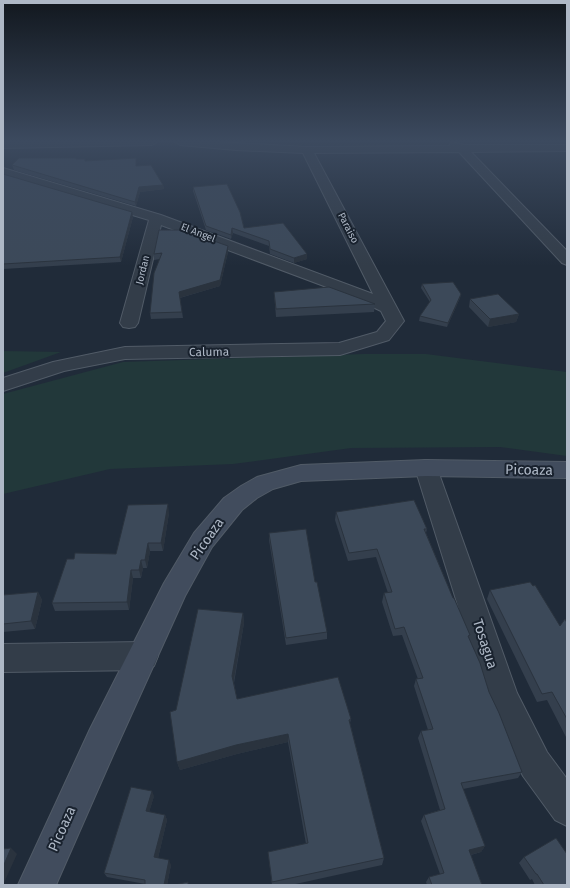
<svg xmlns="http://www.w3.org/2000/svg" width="570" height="888" viewBox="0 0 570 888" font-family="'Fira Sans',sans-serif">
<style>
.green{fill:#22383a}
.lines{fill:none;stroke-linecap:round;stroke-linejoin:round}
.street-casing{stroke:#515b67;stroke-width:2}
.secondary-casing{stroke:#515b67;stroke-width:2}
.street{fill:#333d49;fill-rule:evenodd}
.secondary{fill:#414c5d;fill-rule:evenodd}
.wall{fill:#343f4d}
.shaded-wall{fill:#2a333e}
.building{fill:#3c4959;stroke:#2a333e}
.labels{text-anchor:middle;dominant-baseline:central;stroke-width:4;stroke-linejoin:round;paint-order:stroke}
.far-street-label{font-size:10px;fill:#aeb8c6;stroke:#19222e}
.street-label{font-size:12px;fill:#aeb8c6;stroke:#19222e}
.near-street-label{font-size:14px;fill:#aeb8c6;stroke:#19222e}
</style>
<rect width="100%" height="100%" fill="#202b39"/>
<g class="green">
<path d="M3,351L61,352L3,373Z"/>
<path d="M364,354H426L567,372V456L500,447L351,448L233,464L110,469L3,494V394L123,362Z"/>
</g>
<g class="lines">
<g class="street-casing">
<g id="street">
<path d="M3,142H157L152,145L3,148Z"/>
<path d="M175,142H218L307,147L449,146L452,142L464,145H567V151L471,152L567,251V265L562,263L459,152L314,153L404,321L389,340L340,355L125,359L64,371L3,391V378L53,362L125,347L339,343L377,332L386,321L381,311L348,295L161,225L138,323L135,327L129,328L123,327L120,323L149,220L3,176V168L161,215L373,294L303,153L236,150L180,145Z"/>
<path d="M426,460L434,462L437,468L517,693L547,752L567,779V826L555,820L523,776L487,699L415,468L418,462Z"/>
<path d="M143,642L154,646L158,656L154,666L143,670L3,672V644Z"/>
</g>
</g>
<g class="secondary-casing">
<path id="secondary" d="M426,460L567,462V478L426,476L301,481L273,489L257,498L242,510L212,547L185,596L114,753L56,885H18L90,729L164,583L194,533L224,498L241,486L257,477L301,465Z"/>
</g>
<use href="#street" class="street"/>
<use href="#secondary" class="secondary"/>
</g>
<g class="wall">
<path d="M136,158V166L163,185L164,189L140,192L136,206L14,170L12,165L76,159L86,161Z"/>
<path d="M3,174L133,217L121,262L3,269Z"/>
<path d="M193,187L244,228L307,259L294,263L270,254L269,246L233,233L231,239L206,230L193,191Z"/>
<path d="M228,252L220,286L180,298L183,318L151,319L150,313L160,259L154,260V254Z"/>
<path d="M422,284L461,294L460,298L447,327L419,321L420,316L430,302L421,288Z"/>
<path d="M274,292L375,304L374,312L276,317Z"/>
<path d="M470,299L519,314L516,322L488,327L469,307Z"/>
<path d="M336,512L427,529L426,533L453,598L470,635L469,638L489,692L522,772L518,778L463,789L485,846L481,852L471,855L482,885H427L426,882L429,877L440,874L421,821L424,815L440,810L418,738L421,731L428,730L414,686L416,679H418L402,635L393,636L382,602L384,593H388L376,557L348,561L335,520Z"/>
<path d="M169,513L163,551H150L147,568H143L141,578H133L129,610L55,611L52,603L74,559L116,554Z"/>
<path d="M269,533L315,582L327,632V639L286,645L269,540Z"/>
<path d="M490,590L560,626L567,623V739L547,700L537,702L487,599Z"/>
<path d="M38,592L42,600L35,629L3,632V595Z"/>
<path d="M243,613L244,623L234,683L237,699L351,719L350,723L384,858L382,865L291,885H272L268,852L306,844L288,742L237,754L180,770L177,762L176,710Z"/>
<path d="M154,796L149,812L165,815L167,820L158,858L171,865L167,885H145V884L107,877L104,873Z"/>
<path d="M524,857L567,885H535L532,879L530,880L519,863Z"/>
</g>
<g class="shaded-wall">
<path d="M163,185L164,189L140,192L136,206L135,202L139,187Z"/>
<path d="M132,212L133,217L121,262L120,257Z"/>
<path d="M232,228L233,233L231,239V235Z"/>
<path d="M228,246V252L220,286L179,298V292Z"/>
<path d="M307,254V259L294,263V258Z"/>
<path d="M461,294L460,298L447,327L448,323Z"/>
<path d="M519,314L516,322L488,327L490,319Z"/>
<path d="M168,504L169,513L163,551L161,543Z"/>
<path d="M148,543L150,551L147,568L145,560Z"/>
<path d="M141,560L143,568L141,578L139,570Z"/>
<path d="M131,570L133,578L129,610L127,602Z"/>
<path d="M38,592L42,600L35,629L31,621Z"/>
<path d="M243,613L244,623L233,685L232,676Z"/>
<path d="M288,734V742L237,754L180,770L177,762L236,745Z"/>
<path d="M152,791L154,796L148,816L146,811Z"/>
<path d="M165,815L167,820L157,862L154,857Z"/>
<path d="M485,846L481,852L466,856L469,850Z"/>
<path d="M11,848L17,854L3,885V867Z"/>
<path d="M169,860L171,865L167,885H164Z"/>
</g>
<g class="building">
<path d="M19,158H76V159H85V161L136,158V166L151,165L163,185L139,187L135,202L12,165Z"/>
<path d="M3,174L132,212L120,257L3,264Z"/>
<path d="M227,184L240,212L244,228L283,223L307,254L294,258L270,249L269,241L232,228L231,235L206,226L193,187Z"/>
<path d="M159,230H183L228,246L220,280L179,292L182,312L150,313L154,273L162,253L154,254Z"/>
<path d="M453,282L461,294L448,323L420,316L431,300L422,284Z"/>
<path d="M329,287L375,304L276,309L274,292Z"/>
<path d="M498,294L519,314L490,319L470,299Z"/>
<path d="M414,500L427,529H424L453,598H454L470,635L468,636L480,663L489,692L499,713L522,772L461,783L485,846L469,850L482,885H432L429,877L444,873L424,815L445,809L421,731L433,729L416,679L423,678L404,627L395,629L384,593L392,592L377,549L349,553L336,512Z"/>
<path d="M168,504L161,543H148L145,560H141L139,570H131L127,602L52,603L67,559H74L75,553L116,554L128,505Z"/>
<path d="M306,529L315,582H317L327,632L286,638L269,533Z"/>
<path d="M530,582L533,586L535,585L560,626L565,619L567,623V719L552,692L542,694L490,590Z"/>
<path d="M38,592L31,621L3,624V595Z"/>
<path d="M198,609L243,613L232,676L237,699L338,677L351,719L349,720L384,858L272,882L268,852L308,843L288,734L236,745L177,762L170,712L176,710Z"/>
<path d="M131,787L152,791L146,811L165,815L154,857L169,860L164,885H145V880L104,873Z"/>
<path d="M556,838L567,854V885H544L537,874H536L524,857Z"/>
<path d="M11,848L3,867V849Z"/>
<path d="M188,882V885H175Z"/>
</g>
<linearGradient id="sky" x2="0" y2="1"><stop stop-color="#12181f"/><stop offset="0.53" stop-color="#3c4a5f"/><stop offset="1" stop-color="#3c4a5f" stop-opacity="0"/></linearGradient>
<rect width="570" height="266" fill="url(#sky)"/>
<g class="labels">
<g class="far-street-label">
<text transform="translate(348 228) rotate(63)">Paraiso</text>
<text transform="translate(198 233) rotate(21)">El Angel</text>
<text transform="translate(143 270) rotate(-76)">Jordan</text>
</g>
<g class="street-label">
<text transform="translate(209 352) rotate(-1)">Caluma</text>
</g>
<g class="near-street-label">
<text transform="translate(529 470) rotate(1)">Picoaza</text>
<text transform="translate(207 539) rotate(-55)">Picoaza</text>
<text transform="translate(485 644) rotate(72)">Tosagua</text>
<text transform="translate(62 829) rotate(-66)">Picoaza</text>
</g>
</g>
<rect width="570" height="888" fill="none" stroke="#aeb8c6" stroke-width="8"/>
</svg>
